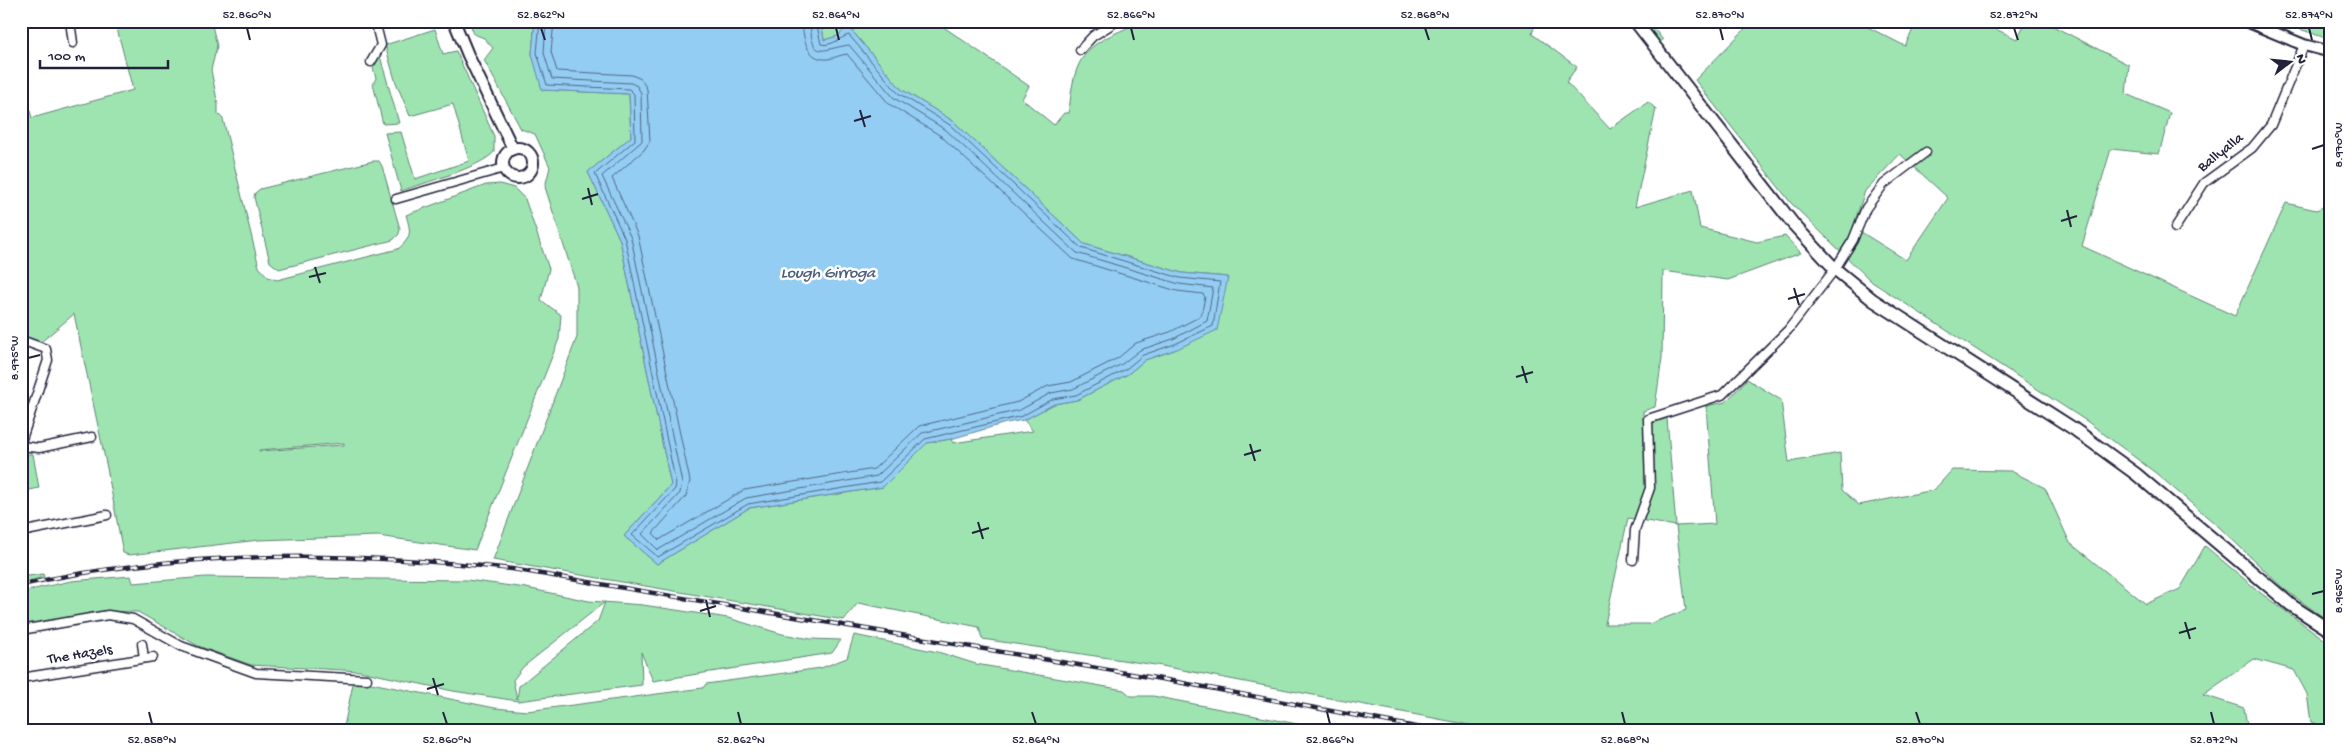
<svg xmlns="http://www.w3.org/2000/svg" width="2352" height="752" viewBox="0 0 2352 752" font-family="'Gochi Hand',sans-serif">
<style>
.green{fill:#9ee4b1;stroke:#608376;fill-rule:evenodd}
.water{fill:#94cdf3;stroke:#6689a9}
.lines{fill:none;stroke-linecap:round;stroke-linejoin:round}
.shore{stroke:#506685;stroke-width:1}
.minor-casing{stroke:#22223b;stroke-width:11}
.tertiary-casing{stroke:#22223b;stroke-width:14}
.secondary-casing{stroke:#22223b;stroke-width:15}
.minor{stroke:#fff;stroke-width:8}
.tertiary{stroke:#fff;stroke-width:10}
.secondary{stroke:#fff;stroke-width:11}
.rail-casing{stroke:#22223b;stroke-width:4.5}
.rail{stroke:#fff;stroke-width:2.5;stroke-dasharray:8;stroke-linecap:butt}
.ticks{fill:none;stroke:#22223b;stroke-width:2}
.labels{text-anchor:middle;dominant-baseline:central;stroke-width:5;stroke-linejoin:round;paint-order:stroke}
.street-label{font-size:15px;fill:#22223b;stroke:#fff}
.water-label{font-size:16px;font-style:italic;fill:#4a5e7b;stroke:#fff}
.neatline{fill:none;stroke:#22223b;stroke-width:2}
.ticks-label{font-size:12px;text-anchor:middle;fill:#22223b}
</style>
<rect width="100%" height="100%" fill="#fff"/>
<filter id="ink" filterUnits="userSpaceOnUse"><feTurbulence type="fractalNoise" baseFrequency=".02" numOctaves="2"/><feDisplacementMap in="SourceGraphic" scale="10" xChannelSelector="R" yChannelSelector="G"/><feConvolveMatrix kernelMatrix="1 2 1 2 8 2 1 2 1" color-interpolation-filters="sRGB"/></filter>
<g filter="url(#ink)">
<g class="green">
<path d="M115,21H211L217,46L211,70L218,105V114L223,119L259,267L268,277L277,280L398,249C412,237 411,232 406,215L486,185L500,184L514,188L525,199L549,269L541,300L561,315L559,339L475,550L378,536L259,540L129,555L123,553L107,468L74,314L41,342L21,336V78L32,118L133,90ZM344,443V445L259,451V450Z"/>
<path d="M469,21H535L532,54L543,90L629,94L631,137L588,172L620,240L671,485L624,536L657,564L749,508L883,487L927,443L951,439L953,443L1033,431L1024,420L1054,404L1077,400L1128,374L1145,360L1177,349L1228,277L1182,273L1084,244L953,121L901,89L848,26L838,36L824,40L821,21H935L1029,86L1022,99L1054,125L1064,113H1069C1074,49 1088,44 1144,21H1536L1532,34L1577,67L1566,82L1610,129L1648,102L1656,109L1635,207L1693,190L1700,228L1757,242L1785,236L1801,253L1728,280L1663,271L1662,358L1655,407L1643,411L1644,434L1653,423L1667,418L1676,526L1715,524L1706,406L1726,402L1747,379L1781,400L1789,462L1840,453L1842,490L1859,505L1934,490L1952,470L2011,471L2045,488L2070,543L2146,604L2180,589L2205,546L2262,594L2324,639H2331V729L2311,722L2307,694L2294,670L2254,659L2203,695L2244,708L2248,731H1501L1162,666L982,639L979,627L858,603L844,620L493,560L577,337V287L545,187L550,167L535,134L521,129L484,60L493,48L484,38L474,34ZM1628,518L1676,526L1686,610L1649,624H1605Z"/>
<path d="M1642,21H1648L1663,40L1659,43Z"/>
<path d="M1750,21H1856L1905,46L1917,21H1978L2017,39L2026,21H2043L2129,65L2126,94L2170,113L2159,154L2111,149L2082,246L2235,316L2286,203L2316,210L2331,204V623L2284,589L2219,527L2157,474L2088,422L1872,282L1791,203L1695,80L1743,31ZM1900,154L1948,198L1906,260L1853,227L1865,191Z"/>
<path d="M2277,21H2331V40Z"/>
<path d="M435,29L443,54L456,51L494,136V152C480,168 423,183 401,191L385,133L401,132L415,179L469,161L453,104L410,116L395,80L385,45Z"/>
<path d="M380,56L399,123L383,124L373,84L376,78L373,68Z"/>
<path d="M373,161H379L382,166L400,229L399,234L393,240L279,269L270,262L254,197L255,193L260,189Z"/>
<path d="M27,454H33L39,488L21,492V457Z"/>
<path d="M43,574L44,577L21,583V577Z"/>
<path d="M131,576L133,583L206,577L467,580L526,588L589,601L643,605L728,618L782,634L811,639L841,640L832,653L653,681L641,652L642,685L518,701L453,691L360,671L251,665L198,646L138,612L105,611L21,626V592L71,581ZM605,602L598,621L519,686L517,699L513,680L523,667Z"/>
<path d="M854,635L938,652L976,664L1124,690L1131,696H1153L1333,731H343L353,684L366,682L495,708L527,711L703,688L706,684L821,668L847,658Z"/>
</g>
<path class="water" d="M535,21H821L824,40L838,36L848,26L901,89L953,121L1084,244L1182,273L1228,277L1217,330L1177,349L1145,360L1128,374L1077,400L1054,404L1024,420L1006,423L951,439L927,443L883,487L749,508L657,564L624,536L671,485L620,240L588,172L631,137L629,94L542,90L532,54Z"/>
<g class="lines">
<g class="shore">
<path d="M540,21L537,53L547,85L629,89L634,94L635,140L595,174L625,239L676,484L675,489L632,535L658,557L748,504L880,482L925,439L1022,416L1053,399L1076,395L1126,369L1143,355L1175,344L1213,326L1220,282L1180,278L1081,248L950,125L898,93L849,35C840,37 832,47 821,44L816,21"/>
<path d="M546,21L544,53L552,79L631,83L637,86L641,93L642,141L602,176L631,238L682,483L680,493L642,534L658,550L746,498L877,476L922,433L1020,410L1051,393L1073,389L1122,364L1140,350L1173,339L1207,321L1213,288L1179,284L1077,253L946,130L894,98L849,45C821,49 812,62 810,21"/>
<path d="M554,21L551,52L557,71L632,75L641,79L647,89L650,141L644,150L612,178L638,236L690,481L686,496L653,533L659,540L744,490L874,469L919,426L1018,402L1048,386L1071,382L1118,358L1136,343L1170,332L1201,316L1205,297L1203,294L1177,291L1073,259L941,136L889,104L847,54C840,55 834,58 828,59C806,61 803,37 802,21"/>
</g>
<g class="minor-casing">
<g id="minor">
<path d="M70,21L73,43"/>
<path d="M1080,50L1093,36L1117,21"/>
<path d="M371,62L381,45L375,21"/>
<path d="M396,199L504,168"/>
<path d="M2175,228L2204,183L2252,148L2271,125L2304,45"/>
<path d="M21,340L46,349L48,360L21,442"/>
<path d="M21,446L39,448L92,437"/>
<path d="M21,532L107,515"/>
<path d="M1633,560L1635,530L1650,488L1648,419L1722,395L1788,330L1835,269L1853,240L1866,208L1884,184L1926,152"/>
<path d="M21,630L108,615L133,619L181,646L256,673L367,679"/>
<path d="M142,644L144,658"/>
<path d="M21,678L153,657"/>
</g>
</g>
<g class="tertiary-casing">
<g id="tertiary">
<path d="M454,21L468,55L513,149"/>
<path d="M2246,21L2304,45L2331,52"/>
<circle cx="518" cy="163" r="15"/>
</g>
</g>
<g class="secondary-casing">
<path id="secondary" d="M1635,21L1794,225L1835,269L1873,300L2074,429L2136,474L2291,605L2331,631"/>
</g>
<use href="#minor" class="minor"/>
<use href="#tertiary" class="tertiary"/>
<use href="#secondary" class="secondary"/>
<g class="rail-casing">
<path id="rail" d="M21,585C182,549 350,552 512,569L1167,680L1437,731"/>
</g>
<use href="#rail" class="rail"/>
</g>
</g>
<path class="ticks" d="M247,28L250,40M541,28L545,40M836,28L839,40M1131,28L1134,40M1425,28L1429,40M1720,28L1723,40M2014,28L2018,40M2309,28L2312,40M860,110L865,127M854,121L871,116M2312,149L2324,145M588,188L592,205M582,199L598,194M2067,210L2071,227M2061,221L2077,216M315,267L320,283M309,277L326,273M1794,288L1799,305M1788,299L1805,294M28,358L40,355M1522,366L1527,383M1516,377L1533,372M1250,444L1255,461M1244,455L1261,450M978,522L983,539M972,533L989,528M2312,594L2324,591M706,600L710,617M700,611L716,606M2185,622L2190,639M2179,633L2196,628M433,678L438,695M427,689L444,684M149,712L152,724M443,712L447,724M738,712L741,724M1032,712L1036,724M1327,712L1330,724M1622,712L1625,724M1916,712L1920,724M2211,712L2214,724"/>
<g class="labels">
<g class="street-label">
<text transform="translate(2221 153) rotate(-38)">Ballyalla</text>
<text transform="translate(80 655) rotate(-9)">The Hazels</text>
</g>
<g class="water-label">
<text x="828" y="274">Lough Girroga</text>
</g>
</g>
<rect width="2352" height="752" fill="none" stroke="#fff" stroke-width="55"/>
<g transform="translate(2290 62) rotate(74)" stroke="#ffffff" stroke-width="4" paint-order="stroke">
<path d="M0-4L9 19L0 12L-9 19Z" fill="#22223b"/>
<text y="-8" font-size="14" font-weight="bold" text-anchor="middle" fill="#22223b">N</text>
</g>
<path d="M40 60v8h128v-8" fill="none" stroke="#22223b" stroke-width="2.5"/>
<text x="48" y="60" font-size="15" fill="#22223b" stroke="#ffffff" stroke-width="4" paint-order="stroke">100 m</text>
<rect x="28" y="28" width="2296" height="696" class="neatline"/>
<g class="ticks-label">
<text x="247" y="18">52.860°N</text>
<text x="541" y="18">52.862°N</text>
<text x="836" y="18">52.864°N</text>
<text x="1131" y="18">52.866°N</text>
<text x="1425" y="18">52.868°N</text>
<text x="1720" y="18">52.870°N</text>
<text x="2014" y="18">52.872°N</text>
<text x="2309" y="18">52.874°N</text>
<text transform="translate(2338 145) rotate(-90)" y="4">8.970°W</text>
<text transform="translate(14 358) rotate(-90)" y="4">8.975°W</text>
<text transform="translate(2338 591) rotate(-90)" y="4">8.965°W</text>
<text x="152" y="743">52.858°N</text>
<text x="447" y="743">52.860°N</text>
<text x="741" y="743">52.862°N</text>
<text x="1036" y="743">52.864°N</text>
<text x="1330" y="743">52.866°N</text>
<text x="1625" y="743">52.868°N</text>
<text x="1920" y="743">52.870°N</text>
<text x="2214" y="743">52.872°N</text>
</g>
</svg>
